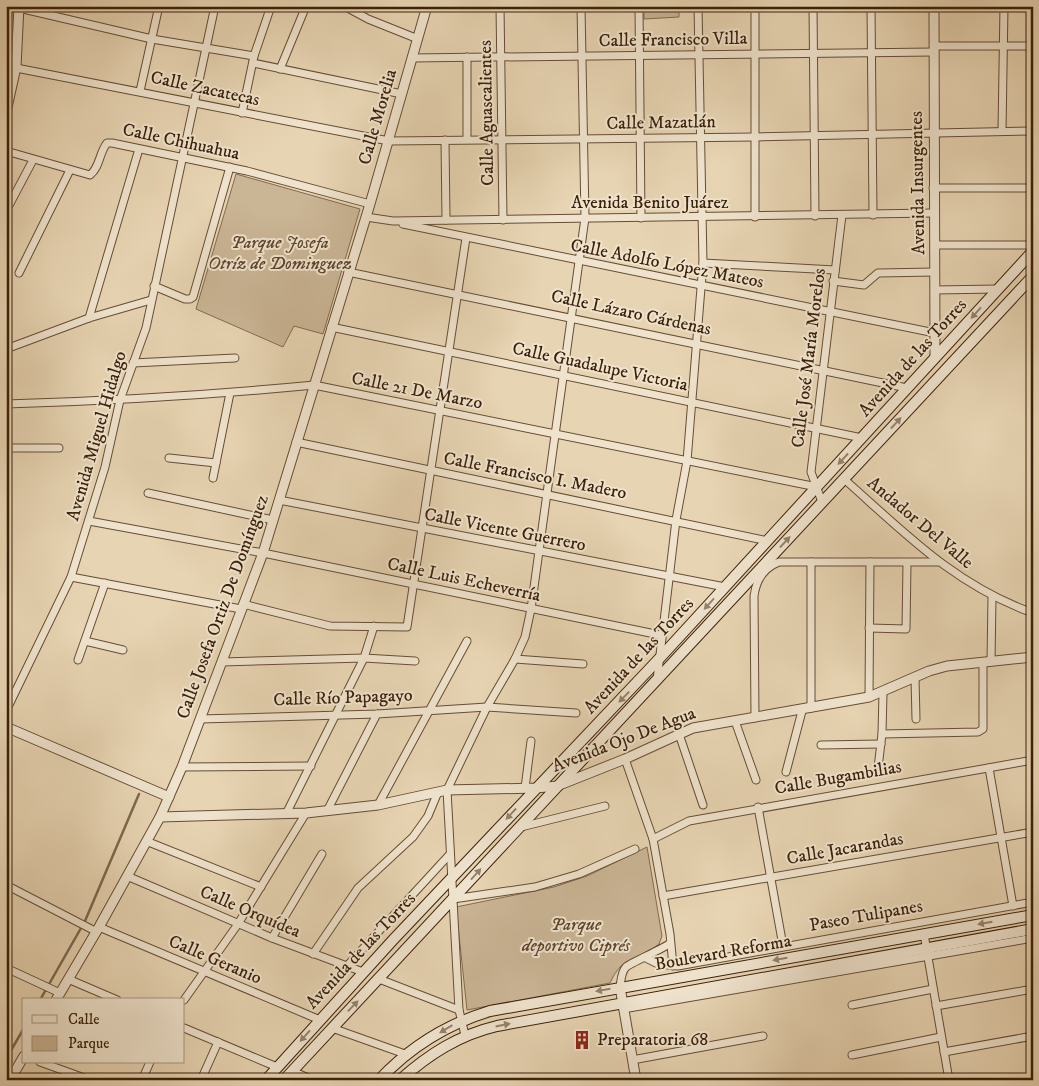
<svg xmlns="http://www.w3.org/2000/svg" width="1039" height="1086" viewBox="0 0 1039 1086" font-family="'IM FELL DW Pica',serif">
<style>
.green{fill:#cab595;stroke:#826a50}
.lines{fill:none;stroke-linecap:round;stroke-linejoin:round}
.stream{stroke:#7f674d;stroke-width:2.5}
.minor-casing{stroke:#664d34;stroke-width:9}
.tertiary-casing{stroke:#664d34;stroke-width:11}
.secondary-casing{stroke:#3b200a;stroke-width:12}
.minor{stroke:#efe3cd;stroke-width:7}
.tertiary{stroke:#efe3cd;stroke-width:9}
.secondary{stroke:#efe3cd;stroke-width:10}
.oneway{fill:#95826c}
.labels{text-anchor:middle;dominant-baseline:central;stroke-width:4;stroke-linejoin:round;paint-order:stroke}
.street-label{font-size:18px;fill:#3b200a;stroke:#efe3cd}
.park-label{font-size:18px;font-style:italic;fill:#5f452d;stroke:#efe3cd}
.poi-label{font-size:18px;fill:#3b200a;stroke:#efe3cd;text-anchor:start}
</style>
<rect width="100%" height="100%" fill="#e7d4b2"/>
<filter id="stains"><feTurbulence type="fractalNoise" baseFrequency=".004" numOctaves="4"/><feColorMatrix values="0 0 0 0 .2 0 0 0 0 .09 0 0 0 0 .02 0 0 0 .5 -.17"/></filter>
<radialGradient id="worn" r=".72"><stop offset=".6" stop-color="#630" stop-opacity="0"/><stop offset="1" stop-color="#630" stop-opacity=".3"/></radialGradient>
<g class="green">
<path d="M644,6H679V17L644,19Z"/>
<path d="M236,174L360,209L323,334L294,326L283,347L196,309Z"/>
<path d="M647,847L662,936L659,944C637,961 623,954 610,983L467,1010L456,907L554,887L587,876Z"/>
</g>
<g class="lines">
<g class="stream">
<path d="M40,1000L85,921L139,794"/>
<path d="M6,1059L24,1028"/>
</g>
<g class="minor-casing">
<g id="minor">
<path d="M344,6L368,19L418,39"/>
<path d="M500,6L503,220"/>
<path d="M639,6L641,218"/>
<path d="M755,6V217"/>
<path d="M813,6L815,216"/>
<path d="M871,6L873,215"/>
<path d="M19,8L152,39L254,56"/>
<path d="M934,46H1033"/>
<path d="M467,57V139"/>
<path d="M412,58L934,52"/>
<path d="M253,63L402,94"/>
<path d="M6,66L389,141L755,137L1033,131"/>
<path d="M280,69L306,6"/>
<path d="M140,91L159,6"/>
<path d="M242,113L254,56L271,6"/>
<path d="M1002,131L1004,6"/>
<path d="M445,140L446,220"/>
<path d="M6,151L90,175C100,167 99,153 107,143H112L247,171L370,204"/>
<path d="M933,188H1033"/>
<path d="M6,211L33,160"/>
<path d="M366,217L393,221L934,213"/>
<path d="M403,224L935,333"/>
<path d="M935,245H1033"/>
<path d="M703,263L835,270"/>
<path d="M348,272L907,388"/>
<path d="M19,273L70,170"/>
<path d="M833,281L864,285L878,273L935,272"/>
<path d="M154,286L185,299H190L193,297L230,167"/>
<path d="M935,290L998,289"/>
<path d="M6,292L7,290"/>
<path d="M89,318L139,149"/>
<path d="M331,327L862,438"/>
<path d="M6,349L89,318L151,300"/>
<path d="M133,363L235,358"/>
<path d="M6,404C109,401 211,395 314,385L817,487"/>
<path d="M296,442L768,541"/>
<path d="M6,448H59"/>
<path d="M169,458L216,463"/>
<path d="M213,478L230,393"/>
<path d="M844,479C904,532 954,585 1033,613"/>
<path d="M148,493L273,520"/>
<path d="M279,500L725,587"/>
<path d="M822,502L811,472L842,215"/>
<path d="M89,521L263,553L660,635"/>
<path d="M71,577L241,609"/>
<path d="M243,604L330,626L407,627L466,238"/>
<path d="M869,628L906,629L907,563"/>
<path d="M85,641L123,650"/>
<path d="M515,659L583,664"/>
<path d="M78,660L105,583"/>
<path d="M222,662L364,658L415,661"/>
<path d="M991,662L992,597"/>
<path d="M915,678L916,719"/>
<path d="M657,680L676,520L687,461L703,263L698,6"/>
<path d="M869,697L870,562"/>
<path d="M811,708V562"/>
<path d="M6,711L71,577L105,467L120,400L146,328L215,6"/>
<path d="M755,718L754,596C756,581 763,568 779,562H938"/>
<path d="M200,719L377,714L487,707L576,713"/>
<path d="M735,721L756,780"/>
<path d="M679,734L703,805"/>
<path d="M882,734L978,732L983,729V663"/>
<path d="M821,745L881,744"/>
<path d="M625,759L653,839L670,934L673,966"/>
<path d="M182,767L311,766"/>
<path d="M878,768L882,734L883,693"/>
<path d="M989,768L1013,906"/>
<path d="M786,772L802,711"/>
<path d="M525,788L531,741"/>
<path d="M378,805L467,641"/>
<path d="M758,807L783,946"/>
<path d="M327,811L377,714"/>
<path d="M286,814L364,658L374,626"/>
<path d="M521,827L605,806"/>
<path d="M653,839L689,821L1033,760"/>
<path d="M146,841L261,887"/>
<path d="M127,876L272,938L363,972"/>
<path d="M6,885L97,932"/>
<path d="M663,896L1033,832"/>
<path d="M453,899L535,887L579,874L635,849"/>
<path d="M99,927L320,1020"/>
<path d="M924,934L949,1080"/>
<path d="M272,938L322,854"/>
<path d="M313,954L358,888L413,837L428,816L438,792"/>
<path d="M646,958L658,964L678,966L1033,902"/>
<path d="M346,967L450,854"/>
<path d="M6,968L60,993"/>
<path d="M68,979L117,1000"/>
<path d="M379,979L459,1010"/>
<path d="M620,987C621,981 621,972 626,967C629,964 662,949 669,944"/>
<path d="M184,1000L238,924L306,813"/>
<path d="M852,1005L933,989"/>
<path d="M936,1006L1033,989"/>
<path d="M623,1009L1033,938"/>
<path d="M184,1028L277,1067"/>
<path d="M332,1028L405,1054"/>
<path d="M465,1035L459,1010L447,790L487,707L515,659L525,637L531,609L585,218L581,6"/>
<path d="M944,1052L1033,1036"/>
<path d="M852,1055L941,1037"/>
<path d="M632,1060L763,1036"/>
<path d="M40,1062L90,1080"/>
<path d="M292,1071L313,1080"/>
<path d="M142,1080L150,1062"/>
<path d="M201,1080L218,1042"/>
</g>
</g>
<g class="tertiary-casing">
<g id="tertiary">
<path d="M934,6L935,358"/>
<path d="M6,112L16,67L19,6"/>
<path d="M6,727L169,797"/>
<path d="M160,817L306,813L378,805L447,790L536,788L557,786L625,759L693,728L869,697L929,671L947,666L1033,657"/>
<path d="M620,987L636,1080"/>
<path d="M56,1000L99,927L160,817L182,767L263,553L370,204L427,6"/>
<path d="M10,1080L24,1056"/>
</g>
</g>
<g class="secondary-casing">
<g id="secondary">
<path d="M266,1080L392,941L657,661L1033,251"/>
<path d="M284,1080L1033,276"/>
<path d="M379,1080C410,1047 447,1024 490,1011L1033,915"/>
<path d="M400,1080C429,1054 459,1035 497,1026L1033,929"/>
</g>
</g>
<use href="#minor" class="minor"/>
<use href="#tertiary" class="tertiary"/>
<use href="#secondary" class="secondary"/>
</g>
<defs><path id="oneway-solid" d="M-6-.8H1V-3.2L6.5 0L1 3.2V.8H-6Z" transform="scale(1.25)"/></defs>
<g class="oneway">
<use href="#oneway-solid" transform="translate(976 313) rotate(132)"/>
<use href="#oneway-solid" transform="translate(896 423) rotate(-47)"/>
<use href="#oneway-solid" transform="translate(843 459) rotate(133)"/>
<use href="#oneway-solid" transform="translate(785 542) rotate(-47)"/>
<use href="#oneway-solid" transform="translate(709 604) rotate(132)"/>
<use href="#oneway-solid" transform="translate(624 697) rotate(134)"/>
<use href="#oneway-solid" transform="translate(511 814) rotate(133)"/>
<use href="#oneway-solid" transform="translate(476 874) rotate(-48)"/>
<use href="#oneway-solid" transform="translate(985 923) rotate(170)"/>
<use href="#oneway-solid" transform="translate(780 959) rotate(170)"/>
<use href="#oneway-solid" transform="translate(603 990) rotate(170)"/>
<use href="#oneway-solid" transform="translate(353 1006) rotate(-46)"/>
<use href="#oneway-solid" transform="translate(503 1025) rotate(-11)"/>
<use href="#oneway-solid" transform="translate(446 1029) rotate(149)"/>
<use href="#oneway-solid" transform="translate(305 1036) rotate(132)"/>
</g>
<defs>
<g id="building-bare" transform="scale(1.5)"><path d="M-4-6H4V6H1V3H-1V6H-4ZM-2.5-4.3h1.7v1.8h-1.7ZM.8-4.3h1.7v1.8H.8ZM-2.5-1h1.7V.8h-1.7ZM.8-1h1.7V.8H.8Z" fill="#8f2418" stroke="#efe3cd" stroke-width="2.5" paint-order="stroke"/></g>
</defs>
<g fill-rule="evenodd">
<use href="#building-bare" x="582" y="1040"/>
</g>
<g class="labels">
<g class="street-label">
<text transform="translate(673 40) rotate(-1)">Calle Francisco Villa</text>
<text transform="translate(205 89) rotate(12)">Calle Zacatecas</text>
<text transform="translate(487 113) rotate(-91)">Calle Aguascalientes</text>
<text transform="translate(378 117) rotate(-74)">Calle Morelia</text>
<text transform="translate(661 123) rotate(-1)">Calle Mazatlán</text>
<text transform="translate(181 142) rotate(12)">Calle Chihuahua</text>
<text transform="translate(918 183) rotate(-91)">Avenida Insurgentes</text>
<text x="650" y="203">Avenida Benito Juárez</text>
<text transform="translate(667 264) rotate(11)">Calle Adolfo López Mateos</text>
<text transform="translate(631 313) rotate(12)">Calle Lázaro Cárdenas</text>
<text transform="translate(809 358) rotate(-83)">Calle José María Morelos</text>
<text transform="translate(913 358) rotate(-48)">Avenida de las Torres</text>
<text transform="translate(600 367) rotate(12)">Calle Guadalupe Victoria</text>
<text transform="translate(417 391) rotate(11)">Calle 21 De Marzo</text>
<text transform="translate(97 436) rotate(-74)">Avenida Miguel Hidalgo</text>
<text transform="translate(535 476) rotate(11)">Calle Francisco I. Madero</text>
<text transform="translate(920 523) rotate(40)">Andador Del Valle</text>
<text transform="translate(505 530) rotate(11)">Calle Vicente Guerrero</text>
<text transform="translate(464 580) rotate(12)">Calle Luis Echeverría</text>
<text transform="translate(223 607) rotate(-70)">Calle Josefa Ortiz De Domínguez</text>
<text transform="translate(639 656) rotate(-47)">Avenida de las Torres</text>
<text transform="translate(343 698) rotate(-2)">Calle Río Papagayo</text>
<text transform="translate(624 740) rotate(-21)">Avenida Ojo De Agua</text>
<text transform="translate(838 778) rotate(-10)">Calle Bugambilias</text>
<text transform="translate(845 849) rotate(-10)">Calle Jacarandas</text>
<text transform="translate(250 912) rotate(23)">Calle Orquídea</text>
<text transform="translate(866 916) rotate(-10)">Paseo Tulipanes</text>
<text transform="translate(361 951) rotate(-47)">Avenida de las Torres</text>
<text transform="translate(723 953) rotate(-10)">Boulevard Reforma</text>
<text transform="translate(215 960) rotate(23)">Calle Geranio</text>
</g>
<g class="park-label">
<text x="280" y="243">Parque Josefa<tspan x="280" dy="21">Otríz de Dominguez</tspan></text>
<text x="576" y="925">Parque<tspan x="576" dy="21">deportivo Ciprés</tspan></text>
</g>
<g class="poi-label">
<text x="597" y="1040">Preparatoria 68</text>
</g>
</g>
<rect width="1039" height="1086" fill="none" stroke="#e7d4b2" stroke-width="25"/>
<rect x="8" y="8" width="1024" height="1071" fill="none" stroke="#3b200a" stroke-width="2.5"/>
<rect x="12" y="12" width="1014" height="1061" fill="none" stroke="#3b200a"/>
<rect x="22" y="998" width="162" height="65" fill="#efe3cd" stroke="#a7957f"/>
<rect x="32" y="1015" width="25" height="8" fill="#efe3cd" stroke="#a7957f"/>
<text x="68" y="1024" font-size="15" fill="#3b200a">Calle</text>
<rect x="32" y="1036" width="25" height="15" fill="#cab595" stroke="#a7957f"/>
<text x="68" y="1048" font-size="15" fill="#3b200a">Parque</text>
<rect width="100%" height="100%" filter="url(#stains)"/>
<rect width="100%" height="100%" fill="url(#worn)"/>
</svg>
